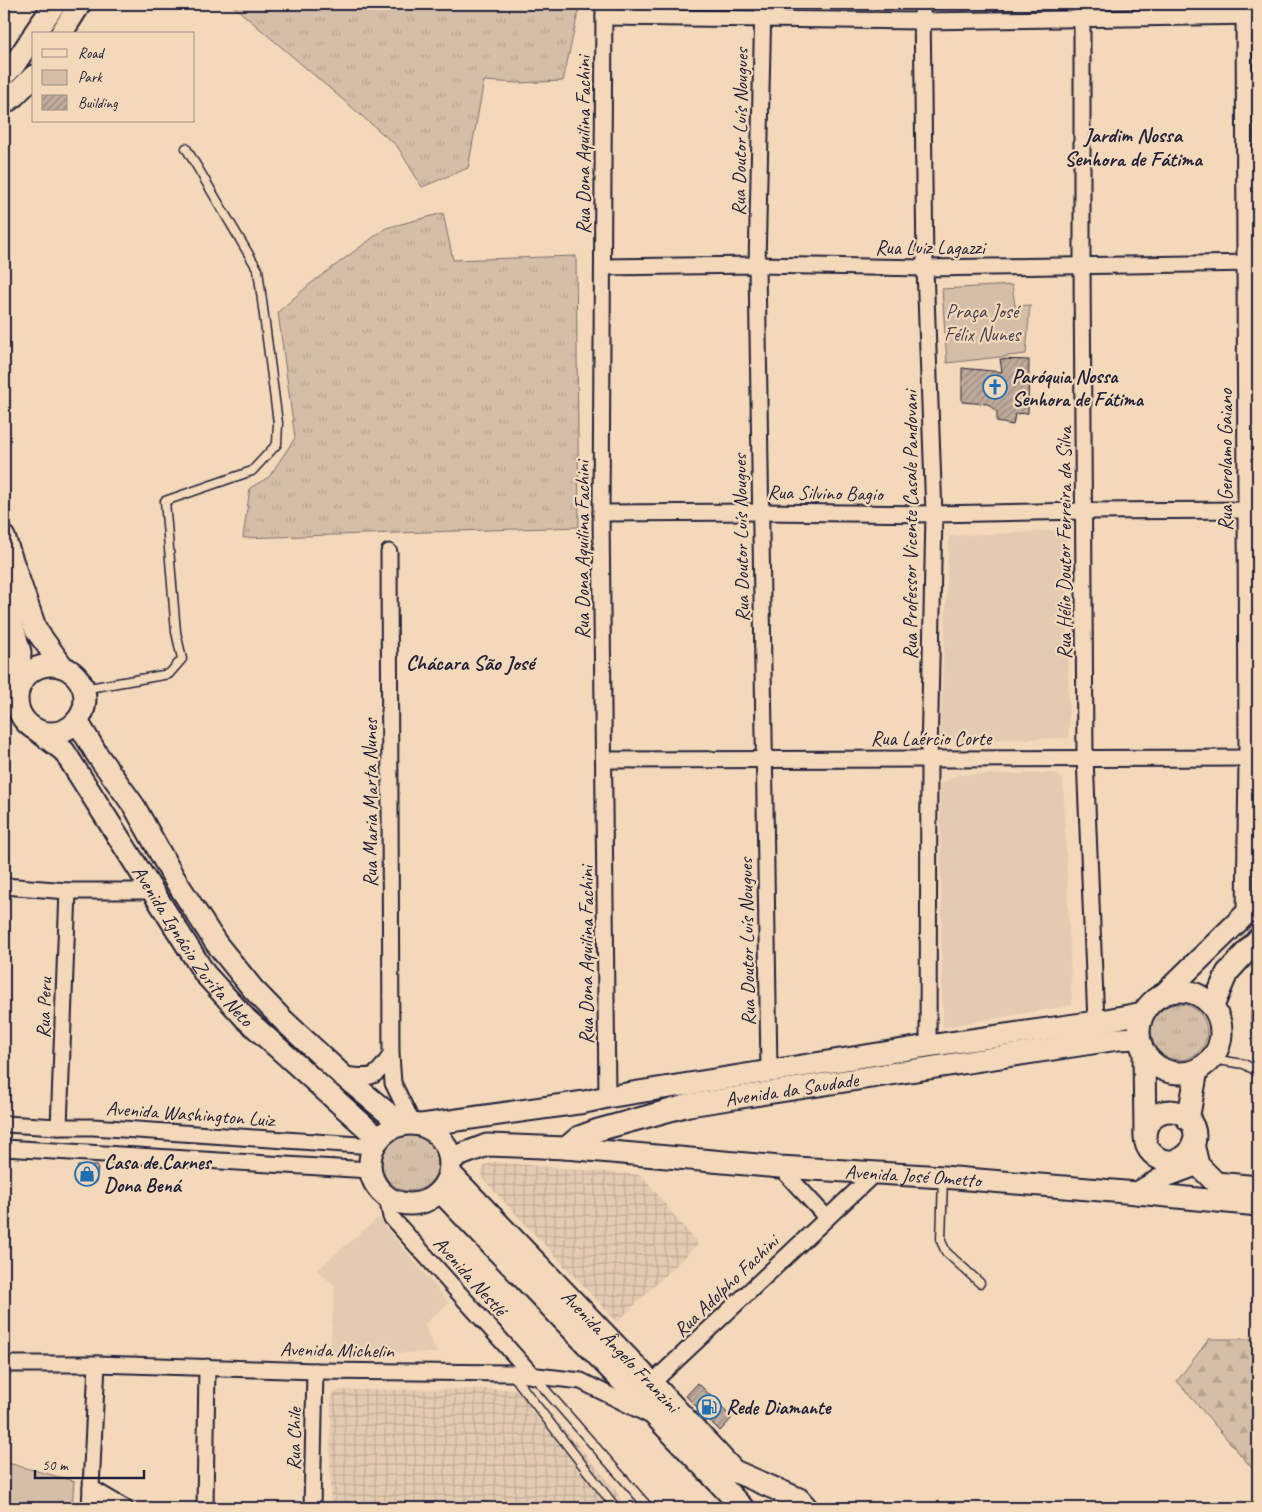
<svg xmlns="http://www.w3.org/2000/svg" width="1262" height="1512" viewBox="0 0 1262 1512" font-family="Caveat,sans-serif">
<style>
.built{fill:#e3cab1}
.industrial{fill:url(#industrial-grid)}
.grass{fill:url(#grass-tufts);stroke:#7c7071}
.forest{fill:url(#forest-firs);stroke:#7c7071}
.park{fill:#d5bea7;stroke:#7c7071}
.building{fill:url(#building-hatch);stroke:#22223b}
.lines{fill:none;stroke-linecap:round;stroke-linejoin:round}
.lane-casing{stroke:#22223b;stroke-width:11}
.street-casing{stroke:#22223b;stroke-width:19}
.secondary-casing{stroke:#22223b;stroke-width:25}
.lane{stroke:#f3d8ba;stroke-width:8}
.street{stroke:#f3d8ba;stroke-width:15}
.secondary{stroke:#f3d8ba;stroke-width:21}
.labels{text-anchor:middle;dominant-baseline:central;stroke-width:4.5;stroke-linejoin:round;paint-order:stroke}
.street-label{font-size:20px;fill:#22223b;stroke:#f3d8ba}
.park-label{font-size:20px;fill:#464151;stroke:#f3d8ba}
.poi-label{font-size:20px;font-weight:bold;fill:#22223b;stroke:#f3d8ba;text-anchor:start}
.neighbourhood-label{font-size:21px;font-weight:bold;fill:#22223b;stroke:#f3d8ba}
</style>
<defs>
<pattern id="industrial-grid" width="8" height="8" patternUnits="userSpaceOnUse" patternTransform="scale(1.25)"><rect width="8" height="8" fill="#e3cab1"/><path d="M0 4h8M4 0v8" fill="none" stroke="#c2ad99"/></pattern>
<pattern id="grass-tufts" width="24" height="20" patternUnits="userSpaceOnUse" patternTransform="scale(1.25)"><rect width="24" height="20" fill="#d5bea7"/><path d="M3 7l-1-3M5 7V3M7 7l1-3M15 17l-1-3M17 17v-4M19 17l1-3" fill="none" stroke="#b7a391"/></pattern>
<pattern id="forest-firs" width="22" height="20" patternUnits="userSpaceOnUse" patternTransform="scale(1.25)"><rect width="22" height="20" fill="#d5bea7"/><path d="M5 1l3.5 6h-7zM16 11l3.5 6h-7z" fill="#b7a391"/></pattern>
<pattern id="building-hatch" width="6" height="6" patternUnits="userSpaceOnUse" patternTransform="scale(1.25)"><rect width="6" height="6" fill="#bfab9b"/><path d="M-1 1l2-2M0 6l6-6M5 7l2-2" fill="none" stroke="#9b8b80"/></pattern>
</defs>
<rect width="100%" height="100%" fill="#f3d8ba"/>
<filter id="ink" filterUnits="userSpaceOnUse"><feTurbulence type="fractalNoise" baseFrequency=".02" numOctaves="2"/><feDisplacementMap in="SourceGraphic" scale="10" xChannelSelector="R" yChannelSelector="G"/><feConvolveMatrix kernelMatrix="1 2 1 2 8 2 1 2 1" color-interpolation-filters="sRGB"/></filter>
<g filter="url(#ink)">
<g class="built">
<path d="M1066,530L1069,738L940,741L949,536Z"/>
<path d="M1055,773L1063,780L1072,1005L943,1027L940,785L957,775Z"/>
<path d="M378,1218L449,1303L424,1324L437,1353L330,1352L335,1286L317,1270Z"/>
</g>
<g class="industrial">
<path d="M492,1162L641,1175L698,1244L617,1322L482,1178V1170L485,1165Z"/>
<path d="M513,1389L536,1396L614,1488L626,1508H330L331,1396L339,1390Z"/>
</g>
<g class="grass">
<path d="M231,4H580L563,81L518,83L484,81L468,168L422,187L397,146Z"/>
<path d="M443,213L453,260L576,256L579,527L243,538L250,488L269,477L295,438L278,312L310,284L386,228Z"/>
<circle cx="1179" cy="1032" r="28"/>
<circle cx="410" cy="1163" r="28"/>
</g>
<path class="forest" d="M1209,1339H1258V1475L1177,1381Z"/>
<g class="park">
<path d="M1012,285L1015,306L1030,305L1026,354L947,363L942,289Z"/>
<path d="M1258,982V1049C1247,1023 1250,1010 1256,984Z"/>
<path d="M4,1462L74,1481L72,1508H4Z"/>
</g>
<g class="building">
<path d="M1000,359L1029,360L1028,413L1015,414L1013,425L997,422V412L988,404L962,402V368L1002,372Z"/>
<path d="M78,1166H98L96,1183H74Z"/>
<path d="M698,1383L732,1418L720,1431L686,1396Z"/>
</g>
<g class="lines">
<g class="lane-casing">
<g id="lane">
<path d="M83,689L169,674L182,659L176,632L165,501L252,471L277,444L278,423L258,270L186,148"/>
<path d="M1211,1059L1244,1064L1258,1072"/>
<path d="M943,1178L941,1241L946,1252L980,1283"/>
<path d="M512,1374L616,1508"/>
<path d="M535,1378L649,1508"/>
</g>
</g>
<g class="street-casing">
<g id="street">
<path d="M604,4L601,513L607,1097"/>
<path d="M763,4L757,265L769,1071"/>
<path d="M922,4L925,268L934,514L929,758L928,1046"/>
<path d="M1082,4V265L1085,758L1096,1022"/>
<path d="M1244,4L1247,758L1245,915"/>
<path d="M604,17L922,21L1258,16"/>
<path d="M603,267L757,265L925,268L1258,263"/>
<path d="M601,513L761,512L934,514L1084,511L1258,510"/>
<path d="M389,552L391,1055L393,1083L413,1124"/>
<path d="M604,760L1258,758"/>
<path d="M4,886L68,891H152"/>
<path d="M342,1075C372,1077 373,1082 391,1055"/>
<path d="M4,1124L59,1127H93L374,1146"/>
<path d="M59,1127L68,891"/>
<path d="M4,1148L370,1170"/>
<path d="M780,1167L827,1218"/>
<path d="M387,1197L391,1217L533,1376"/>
<path d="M4,1364H97L315,1371L511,1373L581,1381L649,1415"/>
<path d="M652,1383L876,1172"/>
<path d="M91,1488L125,1508"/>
<path d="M90,1508L97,1364"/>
<path d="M205,1508L207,1367"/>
<path d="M312,1508L315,1371"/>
</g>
</g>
<g class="secondary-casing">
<g id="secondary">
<path d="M34,34L55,4"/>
<path d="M61,34L80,4"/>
<path d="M4,75L14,65L34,35"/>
<path d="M4,103L13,97L34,76"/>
<path d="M4,537L36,630L63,667"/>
<path d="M4,595L20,652L18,690"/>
<circle cx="51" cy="699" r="34"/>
<path d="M77,721L98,756L134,806L174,878L216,943L253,989L284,1021L342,1075L402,1125"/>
<path id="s1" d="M35,729L64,751L205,974L246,1019L379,1139"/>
<circle cx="1180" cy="1032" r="41"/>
<path d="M1165,993L1258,902"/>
<path d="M1213,1006L1227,973L1258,939"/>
<path d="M1144,1054L1145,1134"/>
<circle cx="1170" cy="1136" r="25"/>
<path d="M1188,1120L1197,1070"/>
<circle cx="410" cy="1164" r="40"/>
<path d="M422,1125L585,1102L607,1097L928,1046L1096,1022L1143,1013"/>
<path d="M1193,1144L1198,1165L1216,1183L1258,1187"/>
<path id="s2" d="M566,1148L780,1167L943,1177L1137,1193L1258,1205"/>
<path id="s3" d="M450,1159L487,1145L566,1148L579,1137L598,1130L689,1105L1118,1039L1137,1038L1139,1040"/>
<path id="s4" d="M449,1172L652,1383L734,1471L799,1499L807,1508"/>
<path d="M440,1191L743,1508"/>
<path d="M1137,1193L1166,1176L1193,1166"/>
</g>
</g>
<use href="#lane" class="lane"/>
<use href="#street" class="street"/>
<use href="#secondary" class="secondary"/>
</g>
</g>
<defs>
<g id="church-ring" transform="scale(1.25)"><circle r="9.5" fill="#f3d8ba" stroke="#1f6fb2" stroke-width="1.5"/><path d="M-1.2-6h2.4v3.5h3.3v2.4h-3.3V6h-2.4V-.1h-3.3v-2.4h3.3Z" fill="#1f6fb2"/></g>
<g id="shop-ring" transform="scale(1.25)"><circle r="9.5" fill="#f3d8ba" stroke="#1f6fb2" stroke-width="1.5"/><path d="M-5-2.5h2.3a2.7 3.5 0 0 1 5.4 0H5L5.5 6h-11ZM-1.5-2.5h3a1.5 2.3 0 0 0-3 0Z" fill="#1f6fb2"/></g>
<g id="fuel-ring" transform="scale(1.25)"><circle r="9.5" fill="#f3d8ba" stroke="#1f6fb2" stroke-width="1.5"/><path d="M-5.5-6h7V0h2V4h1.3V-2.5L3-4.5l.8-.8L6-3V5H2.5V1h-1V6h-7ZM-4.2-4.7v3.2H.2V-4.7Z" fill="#1f6fb2"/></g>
</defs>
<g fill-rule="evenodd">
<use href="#church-ring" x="995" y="387"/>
<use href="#shop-ring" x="87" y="1174"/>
<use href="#fuel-ring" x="709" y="1407"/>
</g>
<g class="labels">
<g class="street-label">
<text transform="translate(740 132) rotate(-89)">Rua Doutor Luís Nougues</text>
<text transform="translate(583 145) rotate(-90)">Rua Dona Aquilina Fachini</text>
<text x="930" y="247">Rua Luiz Lagazzi</text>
<text transform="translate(1225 460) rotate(-90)">Rua Gerolamo Gaiano</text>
<text transform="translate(825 493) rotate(1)">Rua Silvino Bagio</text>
<text transform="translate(910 525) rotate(-90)">Rua Professor Vicente Casale Pandovani</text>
<text transform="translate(741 538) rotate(-91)">Rua Doutor Luís Nougues</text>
<text transform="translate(1064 543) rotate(-90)">Rua Hélio Doutor Ferreira da Silva</text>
<text transform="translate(582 550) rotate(-90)">Rua Dona Aquilina Fachini</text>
<text x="931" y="738">Rua Laércio Corte</text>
<text transform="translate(370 803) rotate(-90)">Rua Maria Marta Nunes</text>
<text transform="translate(747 942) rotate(-91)">Rua Doutor Luís Nougues</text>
<text stroke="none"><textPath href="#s1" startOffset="270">Avenida Ignácio Zurita Neto</textPath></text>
<text transform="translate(586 955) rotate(-90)">Rua Dona Aquilina Fachini</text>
<text transform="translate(44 1008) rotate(-88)">Rua Peru</text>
<text stroke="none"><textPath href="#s3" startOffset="354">Avenida da Saudade</textPath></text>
<text transform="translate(190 1114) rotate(4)">Avenida Washington Luiz</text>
<text stroke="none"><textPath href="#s2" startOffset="348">Avenida José Ometto</textPath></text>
<text transform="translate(470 1276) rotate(48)">Avenida Nestlé</text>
<text transform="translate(726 1286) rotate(-44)">Rua Adolpho Fachini</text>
<text transform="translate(337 1350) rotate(1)">Avenida Michelin</text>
<text stroke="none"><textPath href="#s4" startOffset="248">Avenida Ângelo Franzini</textPath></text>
<text transform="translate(294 1439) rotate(-89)">Rua Chile</text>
</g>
<g class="park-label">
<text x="982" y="311">Praça José<tspan x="982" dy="23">Félix Nunes</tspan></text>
</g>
<g class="poi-label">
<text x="1012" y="376">Paróquia Nossa<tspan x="1012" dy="23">Senhora de Fátima</tspan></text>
<text x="104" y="1162">Casa de Carnes<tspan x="104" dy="23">Dona Bená</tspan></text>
<text x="726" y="1407">Rede Diamante</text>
</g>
<g class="neighbourhood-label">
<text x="1133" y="135">Jardim Nossa<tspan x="1133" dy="24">Senhora de Fátima</tspan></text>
<text x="470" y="663">Chácara São José</text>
</g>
</g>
<rect width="1262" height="1512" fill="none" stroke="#f3d8ba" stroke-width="20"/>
<rect x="10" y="10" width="1242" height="1492" fill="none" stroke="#22223b" stroke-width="2" filter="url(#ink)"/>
<rect x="32" y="32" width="162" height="90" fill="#f3d8ba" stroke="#9f8f87"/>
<rect x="42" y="49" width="25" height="8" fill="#f3d8ba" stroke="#9f8f87"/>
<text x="78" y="58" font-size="15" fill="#22223b">Road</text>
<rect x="42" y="70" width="25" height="15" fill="#d5bea7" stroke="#9f8f87"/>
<text x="78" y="82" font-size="15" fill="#22223b">Park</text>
<rect x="42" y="95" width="25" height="15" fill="url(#building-hatch)" stroke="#9f8f87"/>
<text x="78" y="108" font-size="15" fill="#22223b">Building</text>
<path d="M35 1470v8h109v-8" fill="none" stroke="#22223b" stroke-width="2.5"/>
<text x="42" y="1470" font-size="15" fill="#22223b" stroke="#f3d8ba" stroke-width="4" paint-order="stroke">50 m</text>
</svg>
